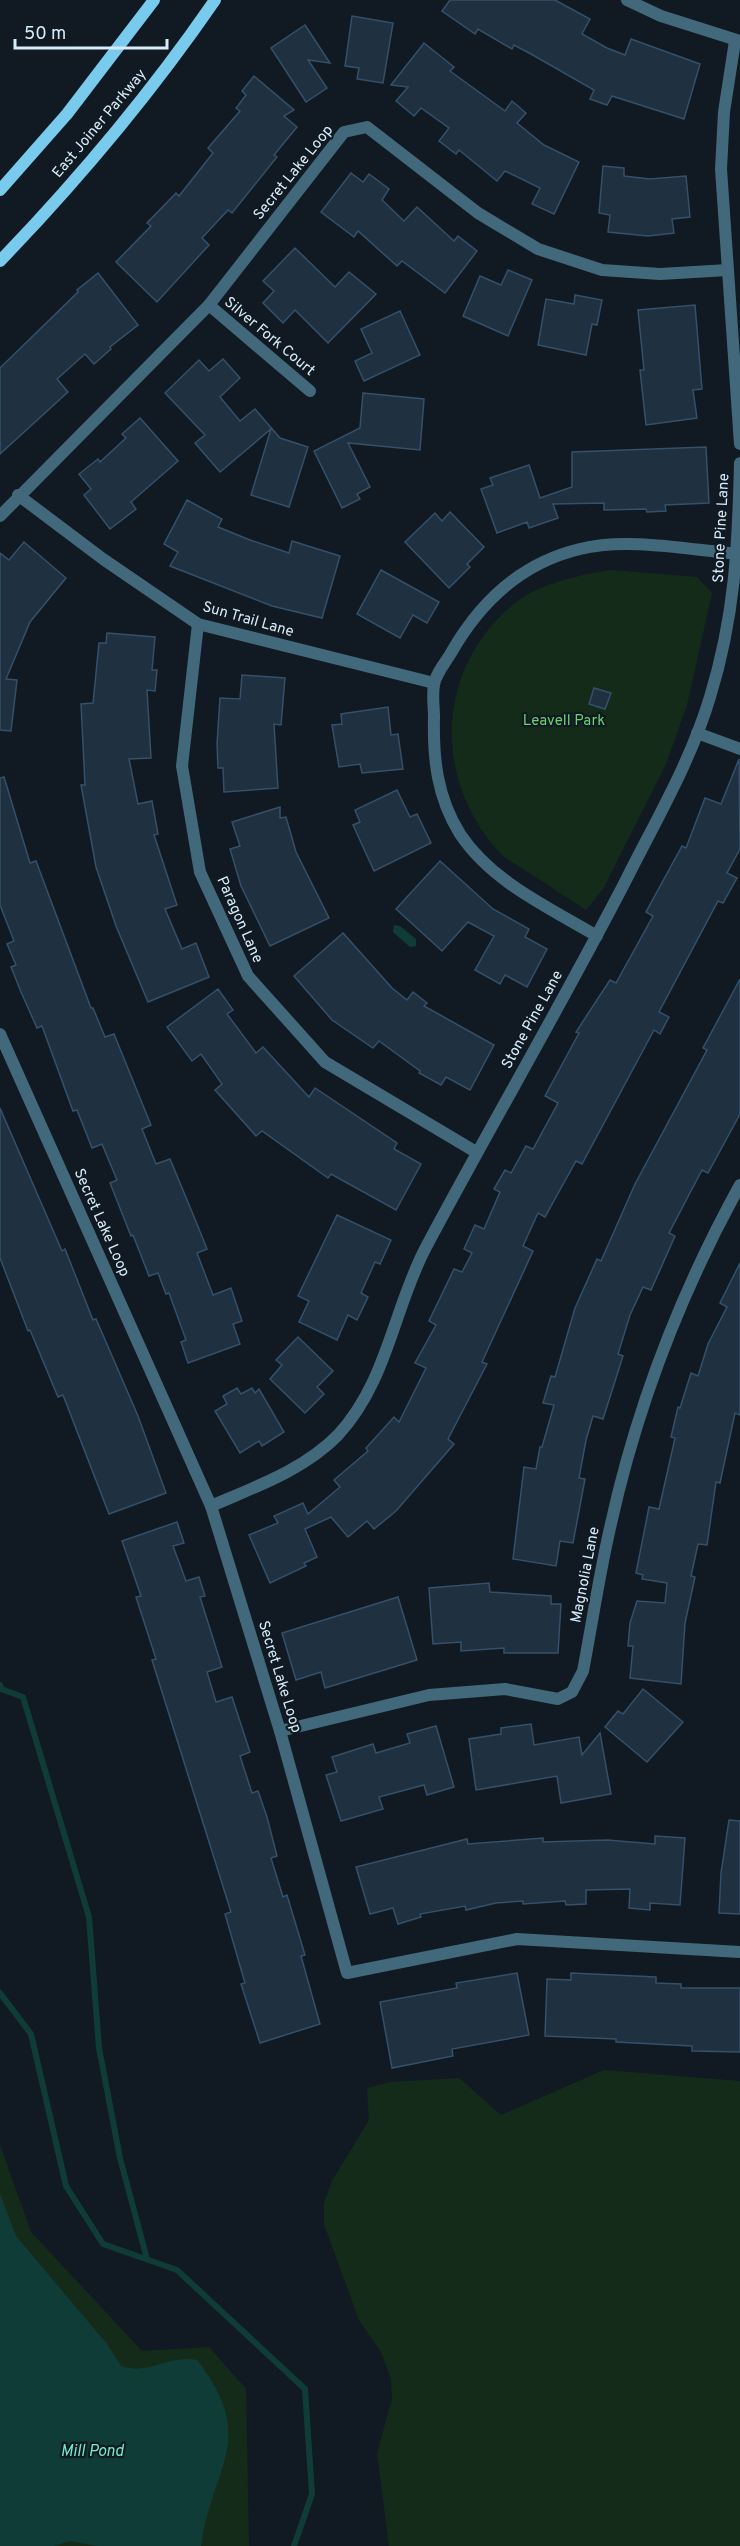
<svg xmlns="http://www.w3.org/2000/svg" width="740" height="2546" viewBox="0 0 740 2546" font-family="Overpass,sans-serif">
<style>
.green{fill:#152b1a}
.water{fill:#103c38}
.lines{fill:none;stroke-linecap:round;stroke-linejoin:round}
.stream{stroke:#103c38;stroke-width:6}
.building{fill:#1f3041;stroke:#34506a;stroke-width:1.5}
.street{stroke:#42697b;stroke-width:12}
.secondary{stroke:#79cbee;stroke-width:12}
.labels{text-anchor:middle;dominant-baseline:central;stroke-width:4.5;stroke-linejoin:round;paint-order:stroke}
.street-label{font-size:15px;fill:#d7ecfa;stroke:#111a22}
.park-label{font-size:15px;fill:#6cd16f;stroke:#111a22}
.water-label{font-size:16px;font-style:italic;fill:#71edcd;stroke:#111a22}
</style>
<rect width="100%" height="100%" fill="#111a22"/>
<g class="green">
<path d="M610,570L697,577L712,593L687,705L666,764L603,889L586,910C565,896 545,883 525,870C517,865 505,859 499,852C434,780 435,674 509,608C536,584 575,576 610,570Z"/>
<path d="M604,2070L740,2081V2546H389L377,2453L392,2399L391,2379L381,2352L359,2320L324,2224V2203L332,2181L369,2120L367,2088L390,2082L459,2078L501,2115Z"/>
<path d="M0,2145L31,2232L142,2351L209,2347L246,2389L249,2546H0Z"/>
</g>
<g class="water">
<path d="M394,925L400,926L416,939V946L410,947L393,932Z"/>
<path d="M0,2194L16,2236L107,2344L121,2366C149,2376 168,2354 197,2360C259,2440 212,2465 201,2546H97L70,2541L54,2546H0Z"/>
</g>
<g class="lines">
<g class="stream">
<path d="M0,1685L1,1689L23,1697L89,1917L99,2048L120,2158L147,2259"/>
<path d="M0,1993L31,2034L66,2186L103,2244L177,2270L305,2389L312,2494L294,2546"/>
</g>
</g>
<g class="building">
<path d="M450,0H555L590,19L582,34L607,48L625,55L631,39L700,64L684,119L612,96L607,105L590,99L594,90L531,54L514,45L512,49L478,29L475,34L442,11Z"/>
<path d="M352,16L393,23L383,83L357,79L359,68L345,66Z"/>
<path d="M305,25L330,63L308,60L327,88L306,102L271,48Z"/>
<path d="M424,43L454,67L450,71L505,111L512,101L526,113L517,123L544,145L579,162L554,214L532,204L540,188L505,171L497,181L459,150L456,154L439,141L449,128L421,108L414,116L396,101L408,87L391,85Z"/>
<path d="M254,76L294,110L284,116L297,127L274,155L277,157L232,213L228,210L202,238L209,245L157,302L116,262L151,226L147,223L176,193L179,196L213,153L208,148L240,111L236,108L246,95L242,91Z"/>
<path d="M603,166L624,168V176L650,179L686,176L690,217L672,219L674,233L648,236L608,232L610,215L599,213Z"/>
<path d="M351,173L363,182L369,174L389,189L382,200L404,221L417,207L454,241L458,236L477,251L445,293L402,261L397,266L358,231L354,237L321,212Z"/>
<path d="M295,248L335,287L349,272L376,294L328,343L295,310L283,323L263,303L274,291L263,281Z"/>
<path d="M508,270L532,280L508,336L463,316L480,276L501,285Z"/>
<path d="M98,273L138,325L110,347L111,349L94,364L85,354L57,379L68,392L0,454V368L78,292L77,290Z"/>
<path d="M575,295L602,300L597,325L592,324L586,355L538,345L546,299L574,304Z"/>
<path d="M695,305L702,389L693,390L697,418L646,425L640,370H644L638,310Z"/>
<path d="M400,311L420,355L364,381L355,361L372,353L361,329Z"/>
<path d="M223,359L240,378L220,397L240,421L255,409L280,438L308,447L289,507L251,495L271,429L220,472L195,443L205,435L165,393L199,360L209,371Z"/>
<path d="M363,393L424,399L420,450L348,443L370,487L357,494L360,499L342,508L314,451L360,428Z"/>
<path d="M140,418L178,461L131,502L136,509L110,529L84,495L91,489L79,474L98,459L100,462L126,438L122,434Z"/>
<path d="M706,447L709,503L665,505L666,511L647,512L646,509L604,510V503L553,504L558,518L529,528L527,522L497,533L481,489L493,485L490,478L529,465L540,498L572,487V452Z"/>
<path d="M187,500L222,519L218,527L250,540L289,553L292,541L340,556L322,618L272,606L170,566L178,552L164,544Z"/>
<path d="M450,512L484,547L467,564L470,567L449,588L405,542L435,513L442,521Z"/>
<path d="M24,542L66,578L30,622L6,679L17,680L11,731L0,730V553L9,560Z"/>
<path d="M381,570L439,602L427,623L413,615L400,638L357,614Z"/>
<path d="M107,633L155,637L152,670H157L155,691L147,690L151,758L129,759L138,804L152,801L158,834L154,835L177,905L165,909L182,949L196,943L209,977L148,1002L116,926L96,867L81,785H85L81,704L93,703L99,643H106Z"/>
<path d="M242,675L285,678L281,725L274,724L278,788L224,792L223,768H218L217,744L220,698L240,699Z"/>
<path d="M594,688L611,693L605,709L589,704Z"/>
<path d="M388,707L391,735L398,734L403,769L362,773L360,764L339,767L332,725L342,724L341,714Z"/>
<path d="M739,759L740,849L727,873L737,878L723,903L718,901L659,1012L669,1017L660,1034L654,1030L582,1164L576,1161L545,1217L538,1213L523,1246L533,1251L482,1362L487,1364L448,1439L454,1444L396,1511L374,1529L367,1521L348,1537L331,1517L305,1529L317,1557L304,1563L306,1566L270,1583L249,1535L278,1523L274,1516L303,1503L308,1514L340,1487L334,1480L368,1451L366,1448L394,1417L399,1422L426,1368L415,1363L436,1325L429,1321L454,1269L462,1272L472,1253L464,1249L475,1225L484,1229L500,1192L494,1189L505,1170L511,1173L526,1146L533,1149L558,1103L545,1096L579,1033L576,1032L610,980L616,983L653,916L646,912L682,846L686,848L705,798L721,804Z"/>
<path d="M4,777L30,863L36,861L91,1008H93L105,1037L114,1034L151,1125L142,1129L156,1164L170,1159L197,1224L207,1249L197,1253L213,1295L231,1288L242,1321L233,1324L240,1344L188,1363L181,1342L186,1340L169,1293L166,1294L158,1273L149,1276L133,1235L131,1236L110,1183L117,1180L102,1144L92,1148L77,1110L73,1111L42,1026L37,1028L21,992L11,967L16,965L7,944L14,941L0,905V778Z"/>
<path d="M397,790L410,817L417,814L431,843L374,871L353,825L360,822L355,810Z"/>
<path d="M280,807V818L286,817L296,852L329,918L270,946L241,886L230,849L240,846L232,822Z"/>
<path d="M440,861L493,909L529,929L525,937L547,949L527,987L505,975L500,984L475,970L494,936L468,922L442,951L396,909Z"/>
<path d="M343,933L392,988L407,1000L413,992L427,1003L424,1006L494,1045L470,1090L446,1077L441,1085L419,1073L420,1071L379,1041L373,1048L332,1020L294,976Z"/>
<path d="M740,979V1114L708,1173L702,1170L669,1233L675,1236L651,1290L643,1287L630,1315L618,1354L623,1356L603,1419L593,1416L586,1440L579,1478L585,1479L573,1543L560,1541L556,1566L513,1559L524,1467L536,1469L540,1447H542L554,1405L543,1403L551,1376L555,1377L575,1308L597,1259L601,1261L635,1184L707,1050L703,1048Z"/>
<path d="M218,989L233,1010L227,1014L256,1053L263,1047L309,1097L315,1088L397,1143L394,1149L421,1164L396,1210L331,1174L328,1178L262,1131L256,1136L215,1090L222,1084L201,1054L192,1061L167,1027Z"/>
<path d="M0,1108L62,1251L65,1249L93,1320L96,1319L138,1416L166,1493L109,1514L63,1395L58,1397L30,1330L28,1331L0,1258Z"/>
<path d="M337,1215L391,1240L380,1264L375,1262L361,1293L368,1297L357,1320L348,1315L337,1340L299,1322L309,1301L298,1296Z"/>
<path d="M740,1263V1415L735,1413L720,1483L716,1482L707,1545L698,1544L691,1576L695,1577L685,1623L681,1684L630,1678L633,1646H628L630,1623L637,1601L665,1603L667,1583L642,1579L643,1575L636,1573L649,1507L659,1509L675,1438L671,1437L678,1407L680,1408L691,1373L698,1376L708,1344L727,1307L720,1303Z"/>
<path d="M298,1337L333,1371L317,1387L324,1394L305,1413L270,1379L282,1365L276,1360Z"/>
<path d="M237,1388L241,1394L252,1388L255,1393L259,1389L284,1432L262,1446L259,1441L240,1453L215,1411L227,1404L223,1396Z"/>
<path d="M177,1522L184,1543L173,1546L186,1581L199,1577L205,1596L200,1597L222,1667L207,1672L216,1702L232,1697L250,1752L240,1756L252,1793L258,1791L267,1817L277,1856L271,1858L283,1897L287,1895L305,1955L301,1956L320,2024L260,2043L241,1984L245,1983L225,1914L231,1912L152,1660L156,1659L136,1597L141,1596L122,1541Z"/>
<path d="M489,1583L490,1592L551,1596V1604H561L558,1653H504V1648L461,1651V1642L433,1644L429,1588Z"/>
<path d="M398,1597L417,1660L325,1688L321,1672L296,1680L282,1633Z"/>
<path d="M643,1689L683,1722L647,1762L605,1727L618,1711L623,1714Z"/>
<path d="M531,1724L534,1745L579,1737L582,1755L600,1733L611,1794L561,1803L557,1776L476,1790L469,1739L501,1734V1728Z"/>
<path d="M436,1726L454,1787L427,1795L424,1785L379,1797L383,1809L341,1821L326,1775L337,1772L332,1757L373,1744L376,1753L410,1743L407,1734Z"/>
<path d="M729,1820L740,1821V1914L719,1913L721,1873Z"/>
<path d="M655,1836L685,1838L680,1905L650,1903V1910L629,1908L630,1889L586,1890V1904L566,1905L565,1901L523,1904V1901L496,1903L466,1910L465,1906L420,1914L421,1917L398,1924L393,1908L370,1914L356,1867L467,1839L468,1844L543,1838V1842L607,1840L655,1844Z"/>
<path d="M517,1973L529,2035L452,2049L453,2056L392,2068L380,2002L457,1988L456,1983Z"/>
<path d="M571,1973L656,1977V1983L681,1984V1988H740V2052L692,2051V2046L616,2042V2039L545,2036L547,1979L571,1980Z"/>
</g>
<g class="lines">
<g class="street">
<path d="M627,0L661,16L740,41"/>
<path d="M735,41L724,112L721,169L740,444"/>
<path d="M209,305L310,391"/>
<path d="M18,495L103,559L198,624L434,683"/>
<path d="M0,516L209,305L344,132L367,127L478,213L538,249L602,270L660,274L728,270"/>
<path d="M198,624L182,766L200,872L248,976L325,1062L476,1152"/>
<path d="M697,733L740,749"/>
<path d="M597,936C548,907 492,882 460,834C437,797 433,759 434,717C434,707 432,695 434,685C435,675 445,663 451,653C480,602 521,563 580,549C627,537 690,550 738,554"/>
<path d="M0,1034L211,1506L280,1731L347,1973L517,1939L740,1952"/>
<path d="M211,1506C255,1487 304,1470 338,1435C387,1382 393,1311 425,1249C491,1125 562,1004 626,880C656,820 691,761 710,697C735,616 738,546 740,463"/>
<path d="M280,1731L429,1695L505,1689L558,1699L572,1692L583,1671C592,1624 599,1576 610,1528C636,1409 681,1292 740,1185"/>
</g>
<g class="secondary">
<path d="M0,190L67,114L154,0"/>
<path d="M0,261C78,180 151,93 215,0"/>
</g>
</g>
<g class="labels">
<g class="street-label">
<text transform="translate(100 124) rotate(-50)">East Joiner Parkway</text>
<text transform="translate(294 173) rotate(-51)">Secret Lake Loop</text>
<text transform="translate(269 337) rotate(40)">Silver Fork Court</text>
<text transform="translate(722 528) rotate(-87)">Stone Pine Lane</text>
<text transform="translate(248 620) rotate(16)">Sun Trail Lane</text>
<text transform="translate(239 920) rotate(66)">Paragon Lane</text>
<text transform="translate(533 1020) rotate(-61)">Stone Pine Lane</text>
<text transform="translate(101 1223) rotate(66)">Secret Lake Loop</text>
<text transform="translate(586 1575) rotate(-79)">Magnolia Lane</text>
<text transform="translate(279 1677) rotate(73)">Secret Lake Loop</text>
</g>
<g class="park-label">
<text x="564" y="721">Leavell Park</text>
</g>
<g class="water-label">
<text x="92" y="2452">Mill Pond</text>
</g>
</g>
<path d="M15 39v9h152v-9" fill="none" stroke="#d7ecfa" stroke-width="3"/>
<text x="24" y="39" font-size="18" fill="#d7ecfa" stroke="#111a22" stroke-width="4.5" paint-order="stroke">50 m</text>
</svg>
